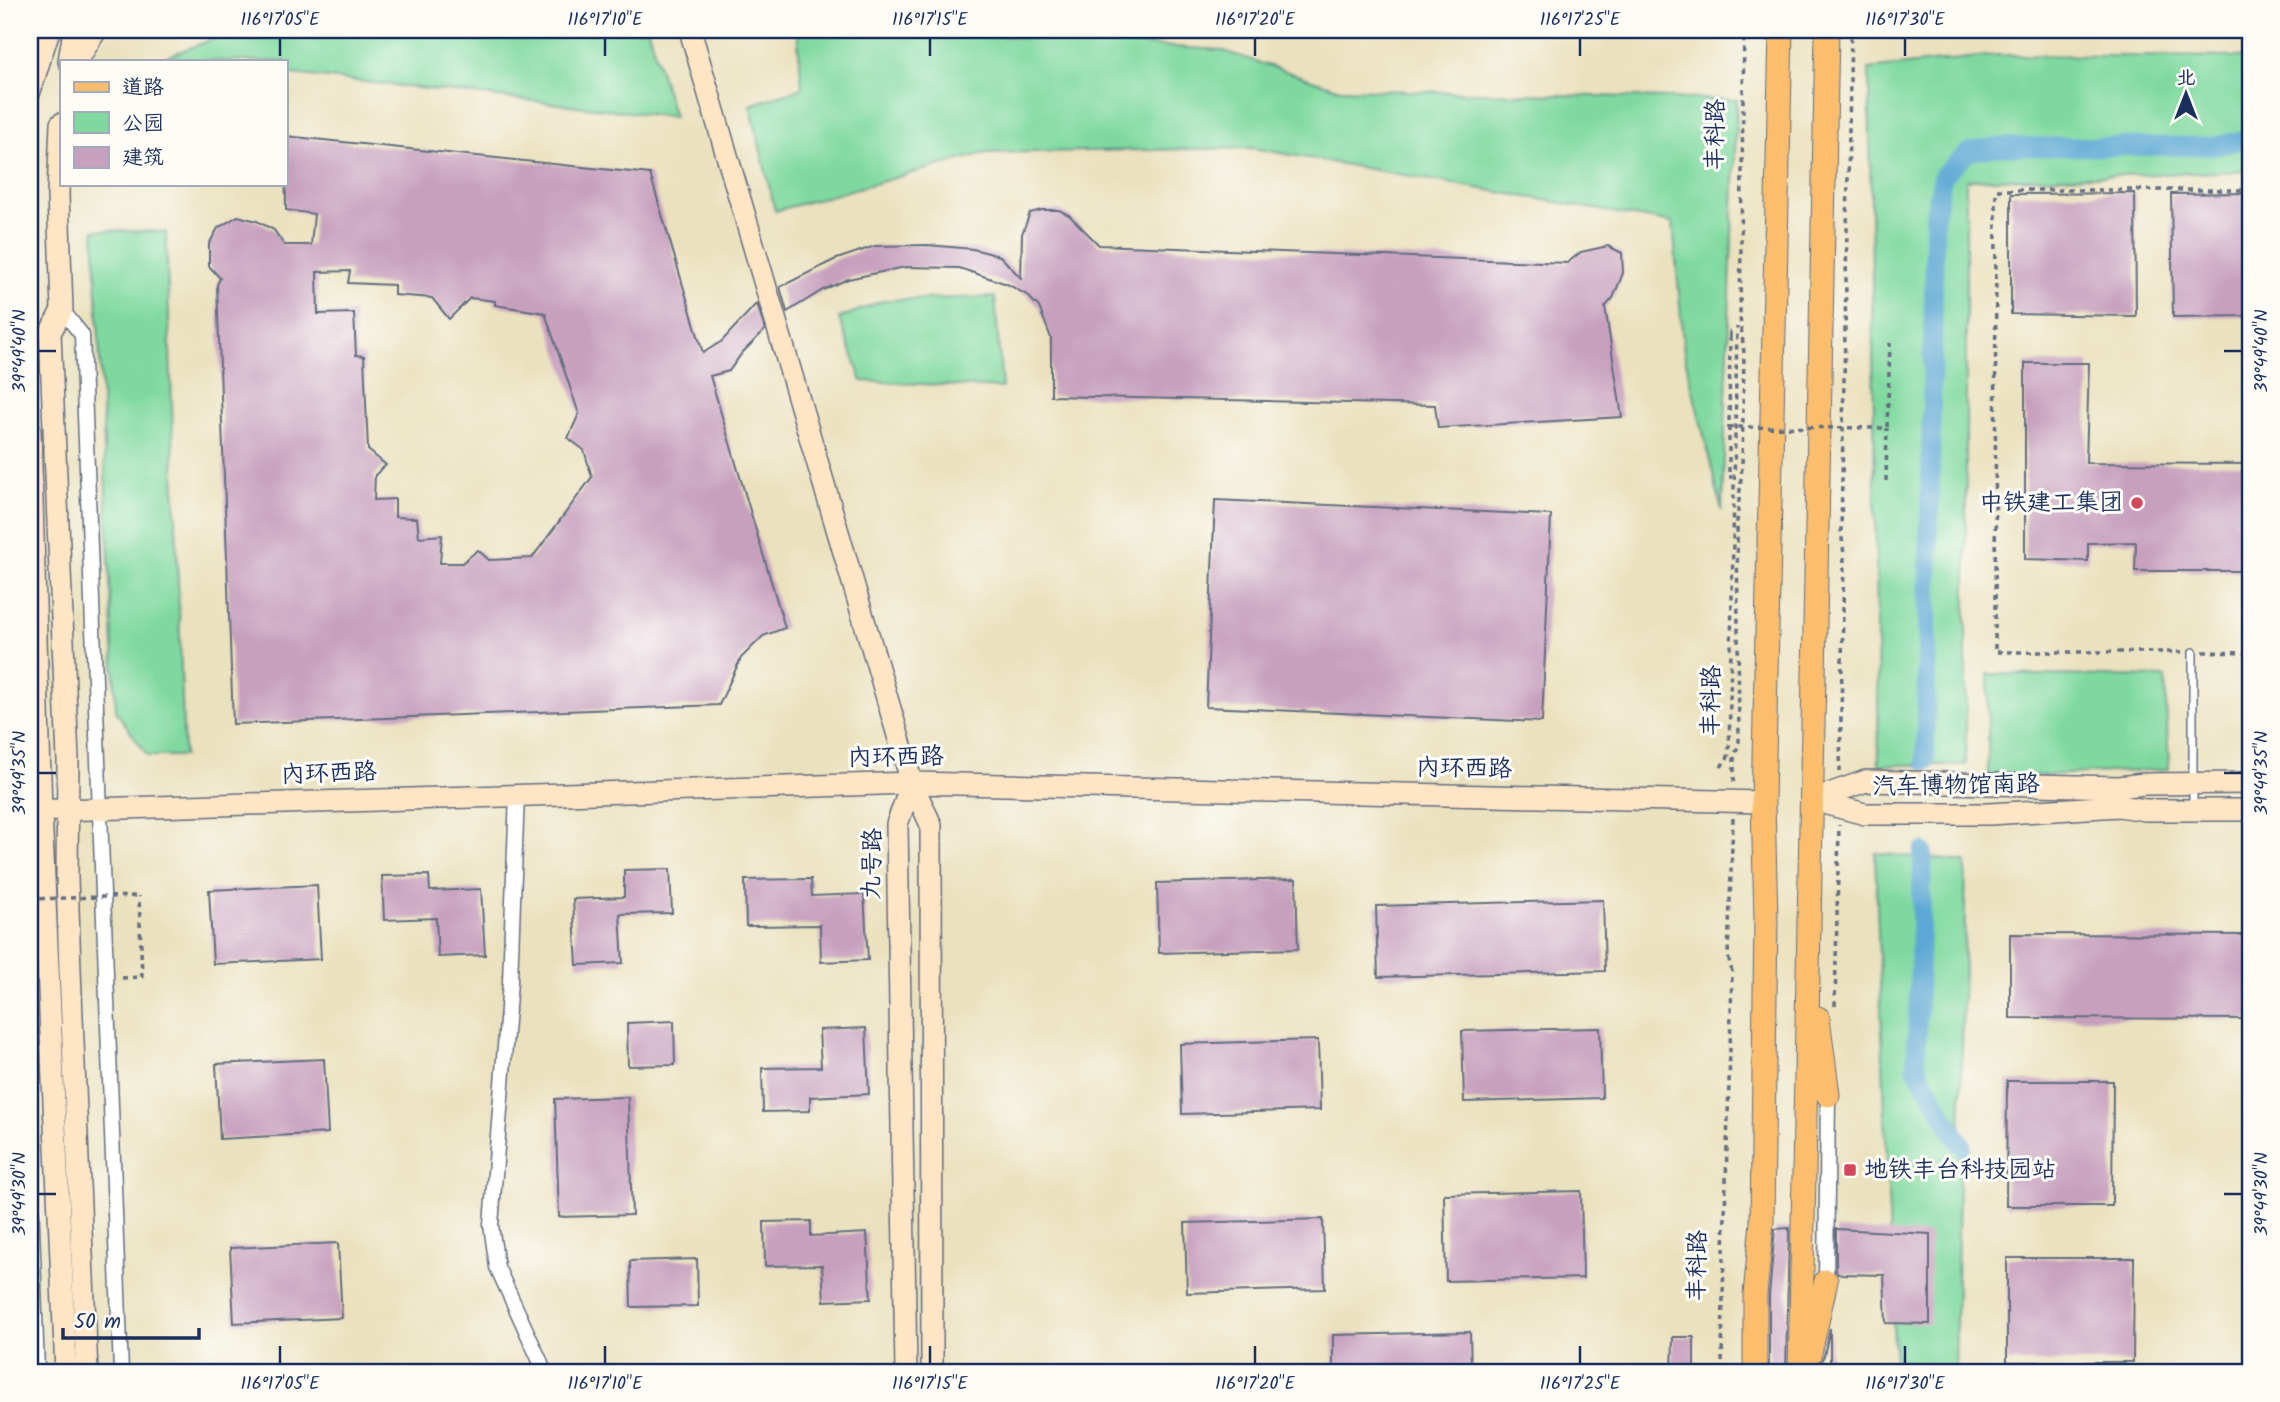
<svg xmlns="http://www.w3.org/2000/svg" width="2280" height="1402" viewBox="0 0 2280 1402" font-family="Kalam,'LXGW WenKai TC',sans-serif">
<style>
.green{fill:#7fd99f;stroke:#4d847e;stroke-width:2}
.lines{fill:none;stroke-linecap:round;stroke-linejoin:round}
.canal{stroke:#5ba7d4;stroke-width:19}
.building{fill:#c7a0be;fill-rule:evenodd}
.lane-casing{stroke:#636d80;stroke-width:10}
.street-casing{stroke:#636d80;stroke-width:17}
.secondary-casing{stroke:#636d80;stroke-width:24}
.primary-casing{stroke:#636d80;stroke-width:25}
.path{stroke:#636d80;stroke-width:3.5;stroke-dasharray:5 5;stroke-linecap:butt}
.lane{stroke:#fff;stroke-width:7}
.street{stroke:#fff;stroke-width:14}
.secondary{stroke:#fde5c5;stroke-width:21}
.primary{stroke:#fbbe6e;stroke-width:23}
.path-bridge{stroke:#636d80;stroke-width:3.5;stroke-dasharray:5 5;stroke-linecap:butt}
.ticks{fill:none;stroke:#1b2f5e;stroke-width:2.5}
.poi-dot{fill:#d1495b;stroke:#fdfcf7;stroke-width:2.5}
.labels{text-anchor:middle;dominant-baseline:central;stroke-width:6;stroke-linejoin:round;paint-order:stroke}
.street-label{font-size:24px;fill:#1b2f5e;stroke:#fdfcf7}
.poi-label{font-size:24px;fill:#1b2f5e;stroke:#fdfcf7;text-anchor:end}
.neatline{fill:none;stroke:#1b2f5e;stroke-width:2.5}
.ticks-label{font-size:18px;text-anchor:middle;fill:#1b2f5e}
</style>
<rect width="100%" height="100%" fill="#fdfcf7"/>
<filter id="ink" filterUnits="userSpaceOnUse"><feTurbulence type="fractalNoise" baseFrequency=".0143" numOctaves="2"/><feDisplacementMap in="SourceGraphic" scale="14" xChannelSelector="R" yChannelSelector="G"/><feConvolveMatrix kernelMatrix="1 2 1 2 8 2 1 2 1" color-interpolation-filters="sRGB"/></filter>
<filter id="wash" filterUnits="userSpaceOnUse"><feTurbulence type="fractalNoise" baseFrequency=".00686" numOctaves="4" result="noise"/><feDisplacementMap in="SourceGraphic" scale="28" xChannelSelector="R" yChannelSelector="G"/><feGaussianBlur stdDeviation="1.57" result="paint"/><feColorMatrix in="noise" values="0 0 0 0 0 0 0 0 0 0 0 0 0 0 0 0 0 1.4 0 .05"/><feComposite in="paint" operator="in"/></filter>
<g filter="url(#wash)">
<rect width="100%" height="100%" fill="#eae1be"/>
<g class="green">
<path d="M237,30H648L674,117L285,73V61H155Z"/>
<path d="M797,30H902L1221,50L1340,89L1737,100L1722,511L1684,353L1673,223L1252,148L985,153L775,211L750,105L802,88Z"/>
<path d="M1997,55L2250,57V171L1966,180V765H1879L1869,69Z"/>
<path d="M94,230L166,232L184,756H148L116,711Z"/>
<path d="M995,297L1002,388L862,381L839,318L885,300Z"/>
<path d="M1988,674L2165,677L2169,769L1988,778Z"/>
<path d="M1875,853L1966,862L1955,1372H1895Z"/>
</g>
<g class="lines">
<g class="canal">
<path d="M1925,761L1935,214L1943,175L1969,152L1996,147L2216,146L2250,138"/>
<path d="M1923,852L1916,1068L1962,1146"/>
</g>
</g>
<g id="blocks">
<g class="building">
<path d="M285,136L650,174L703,353L722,341L757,303L765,330L742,353L729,371L710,376L785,628L763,636L741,658L719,705L233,724L217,285L220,278L209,266V244L218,228L238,216L257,221L274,230L284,245H311L314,214L286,210ZM350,271L348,283L394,285V295L432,298L449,319L470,298L495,301V305L545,313L579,414L568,438L584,450L592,477L532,558L489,560L478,550L462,563H440L442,535L419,537L417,518L395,517V499L374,500L375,475L386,465L368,450L364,356L356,355L354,313L318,314L317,272Z"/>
<path d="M2135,193L2136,316L2011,314V194Z"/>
<path d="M2250,193V316L2173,317L2171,194Z"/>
<path d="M1042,210H1059L1069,215L1099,245L1567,263L1581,252L1608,246L1622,253L1623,273L1613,298L1605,307L1622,417L1438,428L1435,405L1051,396V338L1039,307L1027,295L1007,284L959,268L905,267L848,279L823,290L787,312L780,287L834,260L875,246L928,245L973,249L1000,256L1021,278L1022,234L1030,213Z"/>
<path d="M2025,363H2089L2086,463L2250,464V571H2135L2136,542L2088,543V561L2025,559Z"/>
<path d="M1215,500L1551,515L1542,722L1206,707Z"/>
<path d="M670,869L672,913L620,914L623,963L577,965L573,899L624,897V870Z"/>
<path d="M429,875L430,891L481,889L485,955L438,957L436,918L384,920L382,876Z"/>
<path d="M811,879L812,896L864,894L868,960L821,962L820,925L746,926L745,880Z"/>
<path d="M1296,879L1298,949L1159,953L1157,883Z"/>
<path d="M317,885L321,959L213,964L209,890Z"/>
<path d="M1603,900L1605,971L1378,977L1376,906Z"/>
<path d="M2010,934L2250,935V1019L2010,1018Z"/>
<path d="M674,1021L675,1065L628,1066L627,1023Z"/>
<path d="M866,1028L869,1094L810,1097V1111L763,1112L762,1068L821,1067L819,1030Z"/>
<path d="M1600,1028L1602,1098L1464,1102L1462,1031Z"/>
<path d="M1318,1040L1320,1110L1182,1114L1180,1044Z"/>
<path d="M324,1059L328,1133L220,1139L216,1064Z"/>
<path d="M2007,1081H2113L2112,1206H2006Z"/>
<path d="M628,1097L632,1215L559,1217L555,1099Z"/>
<path d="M1581,1191L1583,1278L1446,1281L1444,1194Z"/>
<path d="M1323,1219L1325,1289L1187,1293L1185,1223Z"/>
<path d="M811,1221V1236L867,1233L871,1299L824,1301L822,1265L765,1266L764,1222Z"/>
<path d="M1789,1228L1786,1372H1769V1296L1775,1229Z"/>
<path d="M1836,1229L1930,1234V1324L1886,1323L1884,1275L1838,1274L1836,1271Z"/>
<path d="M338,1243L342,1318L234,1323L230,1248Z"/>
<path d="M2007,1258H2134L2133,1362H2007Z"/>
<path d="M697,1259L698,1306L631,1307L630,1261Z"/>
<path d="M1830,1328V1372H1814V1366L1820,1363L1824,1356Z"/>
<path d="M1470,1332L1471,1372H1333V1335Z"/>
<path d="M1673,1337H1694V1372H1672Z"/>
</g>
</g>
</g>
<g filter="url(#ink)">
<use href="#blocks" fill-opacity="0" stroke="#636d80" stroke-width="2"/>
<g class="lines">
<g class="lane-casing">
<path id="lane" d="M2193,652V809"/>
</g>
<g class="street-casing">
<g id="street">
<path d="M62,310L82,335L121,1372"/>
<path d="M517,794L510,982L491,1225L497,1267L541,1363V1372"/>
<path d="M30,1167L37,1372"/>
<path d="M1826,1281L1828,1095"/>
</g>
</g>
<g class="secondary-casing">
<g id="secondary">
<path d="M690,30L912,783L931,825L932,1372"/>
<path d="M69,61L74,30"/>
<path d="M77,61L96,30"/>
<path d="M30,91L49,30"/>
<path d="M61,124L58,194L62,310L50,333L68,760L67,877L70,970L87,1372"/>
<path d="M30,431L41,811L66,1372"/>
<path d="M1812,800L1866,781L2118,787L2144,784L2250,783"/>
<path d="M1812,800L1865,814H1990L2119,806L2145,810H2250"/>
<path d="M30,811L912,783L1763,802"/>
<path d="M906,1372L897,824L912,783"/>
</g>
</g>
<g class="primary-casing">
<g id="primary">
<path d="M1818,1018L1828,1095"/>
<path d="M1810,1353L1826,1281"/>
<path d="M1755,1372V1295L1762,1222L1766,919L1763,802L1781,30"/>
<path d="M1800,1372L1827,30"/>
</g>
</g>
<g class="path">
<path d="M1730,336V332H1736"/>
<path d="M1729,427V477H1732"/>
<path d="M1886,481L1887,428"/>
<path d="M2182,652H1995L1996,190H2250"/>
<path d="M2203,652L2250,653"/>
<path d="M1721,767L1729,755L1737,327"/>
<path d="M1840,772L1844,554L1841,531L1851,30"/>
<path d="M1734,782V759L1739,742L1737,522L1742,467L1744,353L1740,317L1744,30"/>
<path d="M122,978L142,977L139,896"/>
<path d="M1835,1006L1839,825"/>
<path d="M1722,1372C1723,1239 1729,1106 1732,972L1728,956L1733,818"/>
</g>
<use href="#lane" class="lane"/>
<use href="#street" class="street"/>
<use href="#secondary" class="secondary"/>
<use href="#primary" class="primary"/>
<g class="path-bridge">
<path d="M1730,336L1729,427L1887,428L1890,343"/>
<path d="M30,899L139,896"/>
</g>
</g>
</g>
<path class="ticks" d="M280,38V56M605,38V56M930,38V56M1255,38V56M1580,38V56M1905,38V56M38,351H56M2224,351H2242M38,773H56M2224,773H2242M38,1194H56M2224,1194H2242M280,1346V1364M605,1346V1364M930,1346V1364M1255,1346V1364M1580,1346V1364M1905,1346V1364"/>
<g class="poi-dot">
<circle cx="2137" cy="503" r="7"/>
<rect x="1843" y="1163" width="14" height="14" rx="3.5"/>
</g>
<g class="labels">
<g class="street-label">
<text transform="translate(1716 135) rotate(-89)">丰科路</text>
<text transform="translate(1712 701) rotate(-89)">丰科路</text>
<text transform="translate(896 758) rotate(-1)">内环西路</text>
<text transform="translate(1464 769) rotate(1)">内环西路</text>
<text transform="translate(329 774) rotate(-2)">内环西路</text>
<text transform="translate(1956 786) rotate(-1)">汽车博物馆南路</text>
<text transform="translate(873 864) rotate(-89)">九号路</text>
<text transform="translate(1698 1266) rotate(-89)">丰科路</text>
</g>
<g class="poi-label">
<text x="2123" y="503">中铁建工集团</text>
<text x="1864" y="1170" text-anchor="start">地铁丰台科技园站</text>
</g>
</g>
<rect width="2280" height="1402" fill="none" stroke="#fdfcf7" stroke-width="77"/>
<rect x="60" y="60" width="228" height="126" fill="#fdfcf7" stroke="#a3aaba" stroke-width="2"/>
<rect x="74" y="82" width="35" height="10" fill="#fbbe6e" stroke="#a3aaba" stroke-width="2"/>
<text x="122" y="94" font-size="21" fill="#1b2f5e">道路</text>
<rect x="74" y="112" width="35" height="21" fill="#7fd99f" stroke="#a3aaba" stroke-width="2"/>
<text x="122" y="130" font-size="21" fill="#1b2f5e">公园</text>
<rect x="74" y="147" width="35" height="21" fill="#c7a0be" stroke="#a3aaba" stroke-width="2"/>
<text x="122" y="164" font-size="21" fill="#1b2f5e">建筑</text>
<g transform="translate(2186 94)" stroke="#fdfcf7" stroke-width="5" paint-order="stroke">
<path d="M0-5L12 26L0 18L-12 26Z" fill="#1b2f5e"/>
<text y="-10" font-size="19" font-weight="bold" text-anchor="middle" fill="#1b2f5e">北</text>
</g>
<path d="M63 1328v10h136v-10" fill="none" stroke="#1b2f5e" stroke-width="3.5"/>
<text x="74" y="1328" font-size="21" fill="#1b2f5e" stroke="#fdfcf7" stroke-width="5" paint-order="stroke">50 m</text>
<rect x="38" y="38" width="2204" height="1326" class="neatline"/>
<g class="ticks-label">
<text x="280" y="25">116°17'05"E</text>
<text x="605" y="25">116°17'10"E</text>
<text x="930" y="25">116°17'15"E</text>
<text x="1255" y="25">116°17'20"E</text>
<text x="1580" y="25">116°17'25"E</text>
<text x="1905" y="25">116°17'30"E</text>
<text transform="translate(19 351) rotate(-90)" y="6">39°49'40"N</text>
<text transform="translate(2261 351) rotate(-90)" y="6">39°49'40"N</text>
<text transform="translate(19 773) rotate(-90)" y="6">39°49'35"N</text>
<text transform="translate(2261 773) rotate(-90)" y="6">39°49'35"N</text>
<text transform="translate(19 1194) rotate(-90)" y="6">39°49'30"N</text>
<text transform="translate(2261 1194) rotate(-90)" y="6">39°49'30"N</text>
<text x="280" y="1389">116°17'05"E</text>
<text x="605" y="1389">116°17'10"E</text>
<text x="930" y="1389">116°17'15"E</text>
<text x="1255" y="1389">116°17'20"E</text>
<text x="1580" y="1389">116°17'25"E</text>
<text x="1905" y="1389">116°17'30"E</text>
</g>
</svg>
